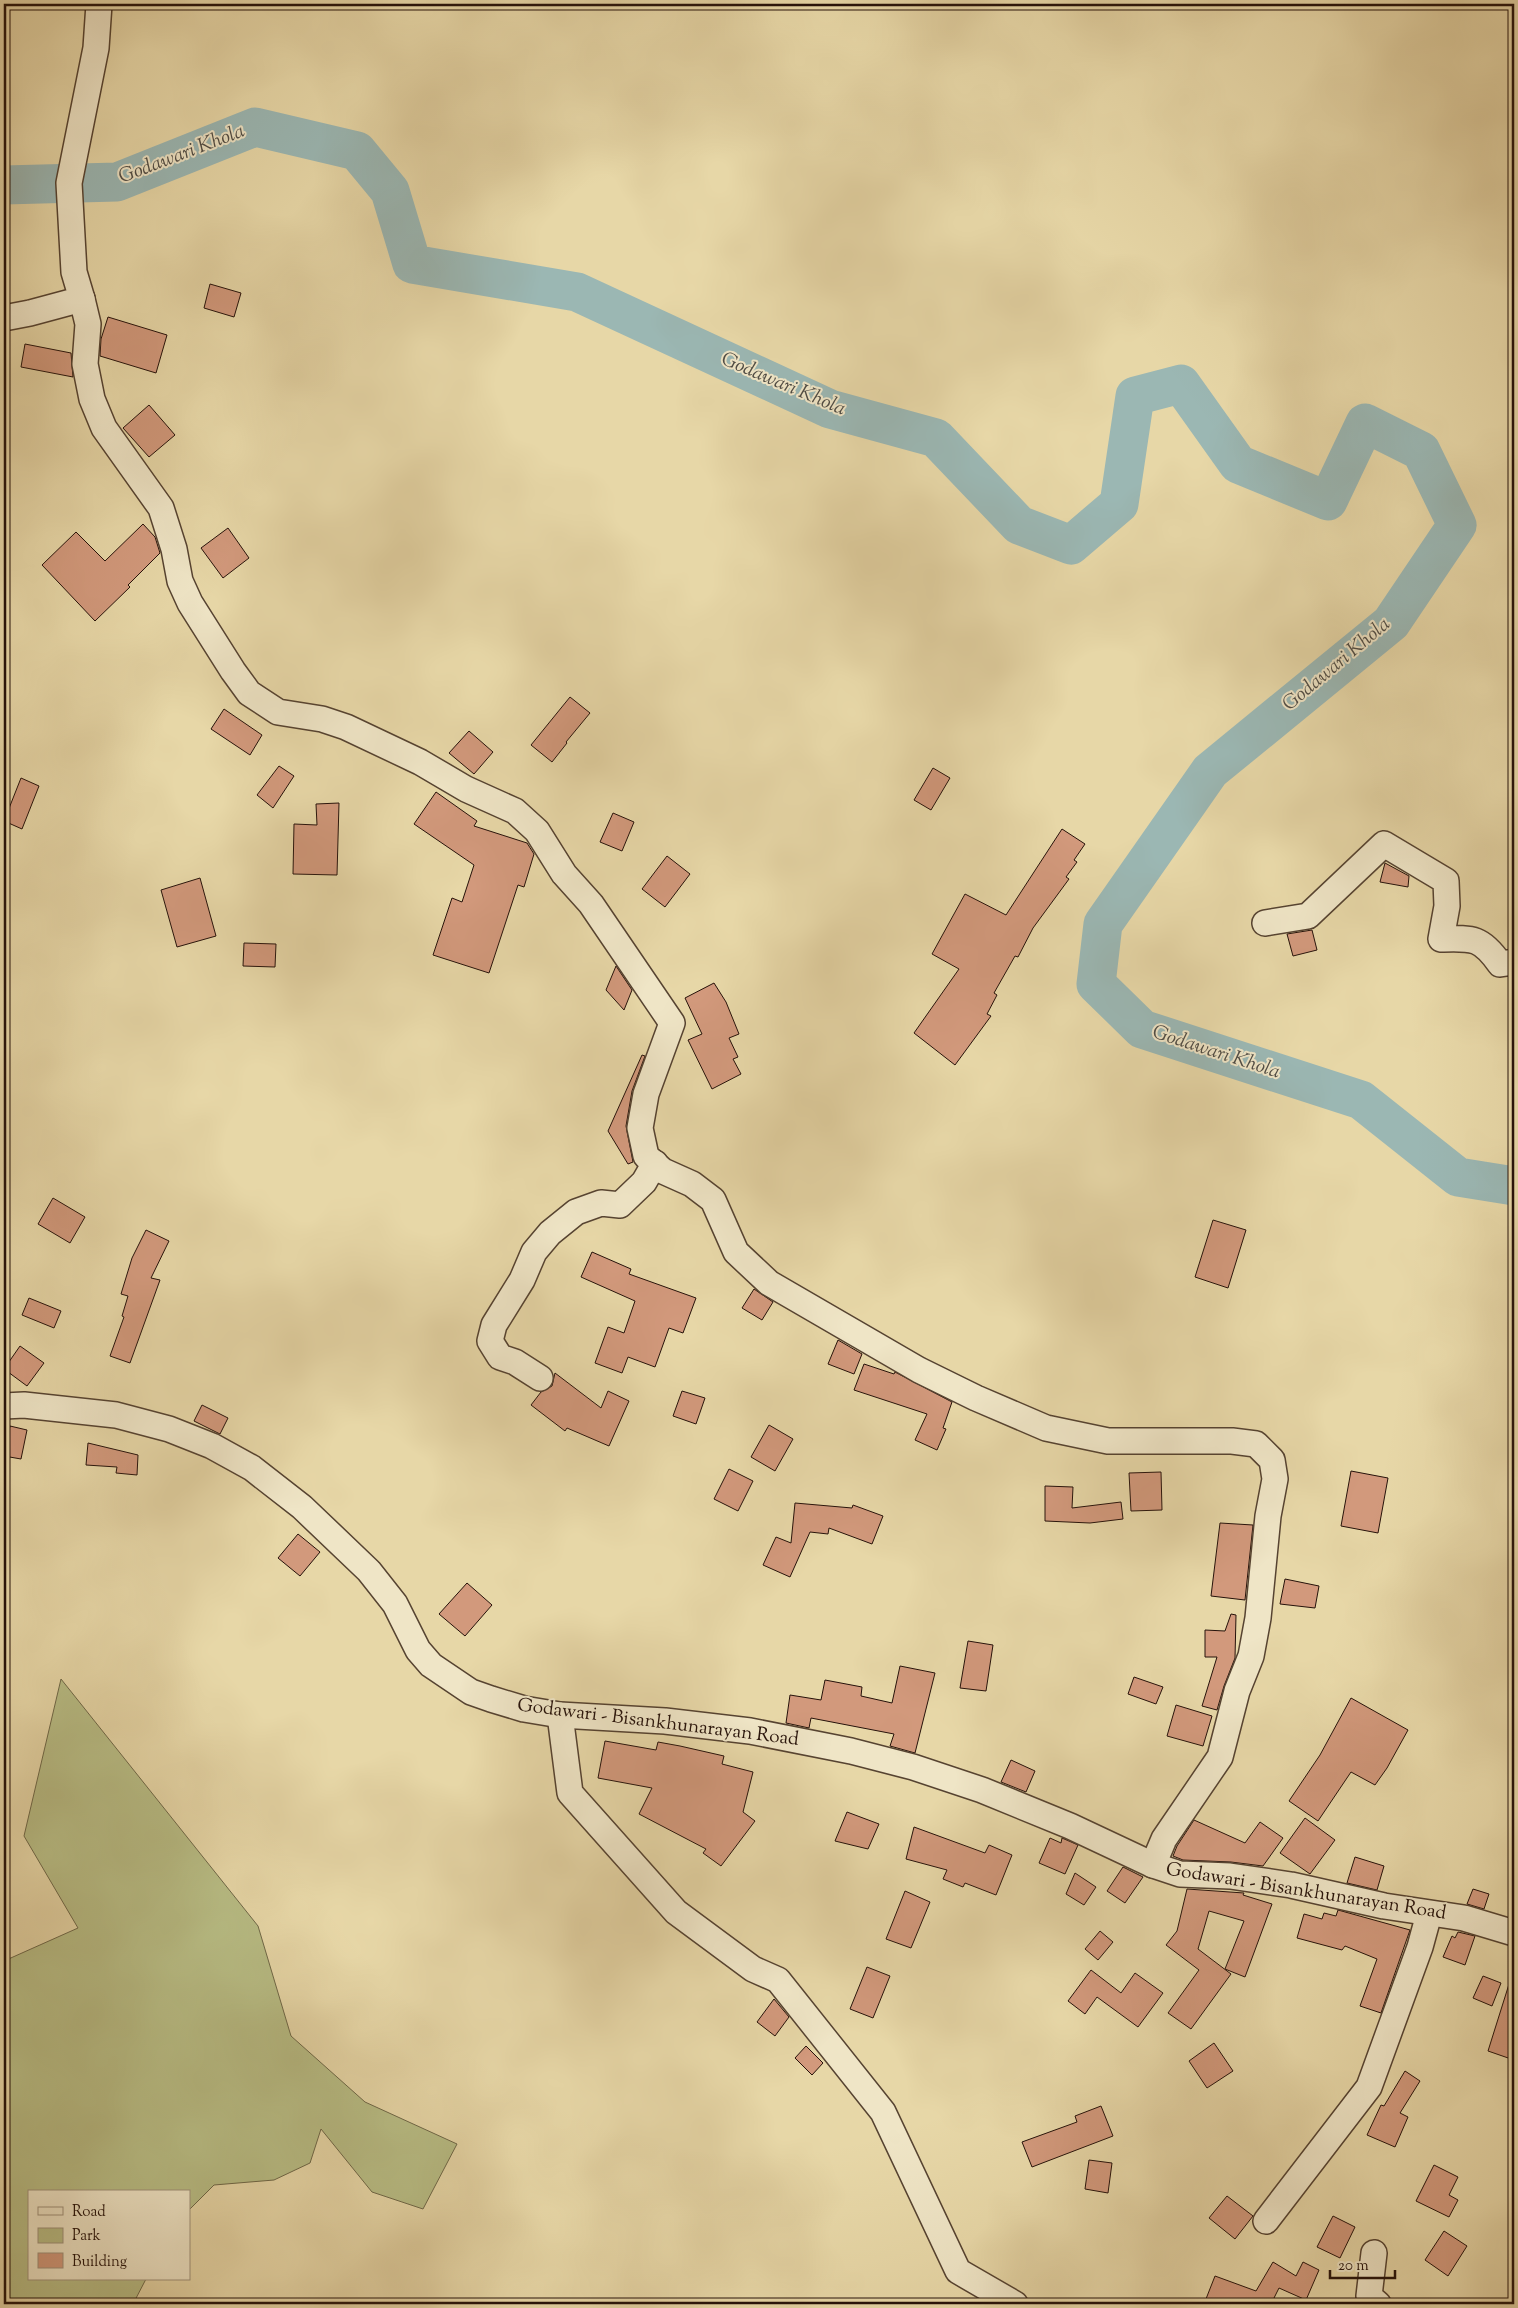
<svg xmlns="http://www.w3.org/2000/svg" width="1518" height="2308" viewBox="0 0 1518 2308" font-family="'Sorts Mill Goudy',serif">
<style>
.green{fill:#b8bd85;stroke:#6f6848}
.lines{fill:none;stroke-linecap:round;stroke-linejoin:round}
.river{stroke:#9bb7b3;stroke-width:39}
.building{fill:#d2997c;stroke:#26120a}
.minor-casing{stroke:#564331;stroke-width:28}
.minor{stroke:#efe5c6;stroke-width:25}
.labels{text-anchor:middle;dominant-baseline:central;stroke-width:4;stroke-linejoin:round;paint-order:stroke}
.street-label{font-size:19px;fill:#26120a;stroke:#efe5c6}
.water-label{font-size:20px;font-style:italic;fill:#4f4c45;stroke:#efe5c6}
</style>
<rect width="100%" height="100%" fill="#e7d7a7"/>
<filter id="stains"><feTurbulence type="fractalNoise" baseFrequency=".004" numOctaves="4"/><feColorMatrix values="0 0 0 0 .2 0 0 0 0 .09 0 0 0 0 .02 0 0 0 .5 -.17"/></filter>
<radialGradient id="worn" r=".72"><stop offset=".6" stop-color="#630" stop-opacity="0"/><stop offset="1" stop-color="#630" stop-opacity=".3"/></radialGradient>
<path class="green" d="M61,1679L258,1926L291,2036L365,2102L457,2144L423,2209L372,2192L321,2129L310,2163L274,2180L214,2185L189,2210V2192H29V2279H146L133,2304H4V1961L78,1928L24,1836Z"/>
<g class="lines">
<path class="river" d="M4,185L117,182L255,127L357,151L390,191L412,264L577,292L830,409L936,438L1019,525L1071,545L1119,504L1135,396L1181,384L1238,464L1328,501L1365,423L1421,451L1457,525L1391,623L1210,771L1103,924L1096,984L1142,1029L1361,1100L1458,1177L1514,1186"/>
</g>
<g class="building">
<path d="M210,284L241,293L234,317L204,308Z"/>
<path d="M108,317L167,335L156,373L100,356L101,339Z"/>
<path d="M25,344L71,353L73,377L21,367Z"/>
<path d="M149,405L175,435L149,457L123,428Z"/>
<path d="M143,524L155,537L160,553L128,585L130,587L95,621L42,565L76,532L105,561Z"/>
<path d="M228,528L249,558L223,578L201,548Z"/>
<path d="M570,697L590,713L566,742L567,743L552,762L531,745Z"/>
<path d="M224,709L262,735L250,755L211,729Z"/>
<path d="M469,731L493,752L474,774L449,753Z"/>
<path d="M279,766L294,776L273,808L257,795Z"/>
<path d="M933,768L950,778L931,810L914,800Z"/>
<path d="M21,778L39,786L22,829L4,821Z"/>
<path d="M436,792L477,821L474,826L527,843L534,854L524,887L518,885L489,973L433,955L452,898L462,902L474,865L414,824Z"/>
<path d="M339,803L337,875L293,874L294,824L317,825L316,804Z"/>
<path d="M613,813L634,822L622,851L600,842Z"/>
<path d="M1062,829L1085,844L1074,860L1077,862L1066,877L1069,879L1033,928L1018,957L1015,956L994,993L997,995L987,1014L991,1016L955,1065L914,1033L959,969L932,954L965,894L1006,915Z"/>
<path d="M667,856L690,874L665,907L642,889Z"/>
<path d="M1385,863L1409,876L1408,887L1380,882Z"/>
<path d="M200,878L216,936L177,947L161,890Z"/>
<path d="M1312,930L1317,950L1293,956L1287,934Z"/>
<path d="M244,943L276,944L275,967L243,966Z"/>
<path d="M616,966L632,990L624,1010L606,990Z"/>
<path d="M714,983L726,1002L739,1034L729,1038L738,1057L733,1059L741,1074L712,1089L688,1040L702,1034L685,998Z"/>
<path d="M642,1055L645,1056L632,1091L626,1126L633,1162L628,1164L608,1131Z"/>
<path d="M53,1198L85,1217L70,1243L38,1224Z"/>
<path d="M1213,1220L1246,1230L1228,1288L1195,1277Z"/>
<path d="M146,1230L169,1241L151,1278L160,1280L130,1363L110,1356L124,1317L122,1316L128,1296L121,1294L132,1258Z"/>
<path d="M592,1252L631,1269L629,1274L696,1298L683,1333L669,1328L655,1367L628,1357L622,1373L595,1363L608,1327L624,1333L635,1301L581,1277Z"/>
<path d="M754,1289L773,1302L762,1320L742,1308Z"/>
<path d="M29,1298L61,1311L54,1328L22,1315Z"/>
<path d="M838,1340L862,1354L854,1374L828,1364Z"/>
<path d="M20,1346L44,1363L27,1386L4,1369Z"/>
<path d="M864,1364L894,1374L895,1372L952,1402L943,1428L946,1429L937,1450L915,1440L927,1414L854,1390Z"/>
<path d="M555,1373L601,1408L608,1391L629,1401L609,1446L567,1428L565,1431L531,1405L541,1392L552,1386Z"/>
<path d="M682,1391L705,1398L696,1424L673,1416Z"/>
<path d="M202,1405L228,1418L220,1434L194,1421Z"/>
<path d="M769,1425L793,1439L775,1471L751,1457Z"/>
<path d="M10,1426L27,1430L21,1459L4,1456Z"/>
<path d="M88,1443L138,1455L137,1475L116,1473L117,1467L86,1465Z"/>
<path d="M729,1469L753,1481L738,1511L714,1499Z"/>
<path d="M1351,1471L1388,1478L1378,1533L1341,1526Z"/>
<path d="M1161,1472L1162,1510L1131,1511L1129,1473Z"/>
<path d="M1045,1486L1073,1487L1072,1508L1121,1502L1123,1519L1090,1523L1045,1521Z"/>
<path d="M795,1503L852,1508L853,1505L883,1516L872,1544L829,1528L828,1534L810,1532L790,1577L763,1565L776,1537L791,1543Z"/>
<path d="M1220,1523L1253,1525L1245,1600L1211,1596Z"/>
<path d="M298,1534L320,1552L300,1576L278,1558Z"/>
<path d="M1285,1579L1319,1586L1315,1608L1280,1604Z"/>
<path d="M467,1583L492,1605L465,1636L439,1614Z"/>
<path d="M1231,1614L1236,1615L1235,1658L1224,1686L1217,1710L1202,1706L1217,1657H1205V1630L1225,1631Z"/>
<path d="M968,1641L993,1645L986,1691L960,1688Z"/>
<path d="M900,1666L935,1673L915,1753L890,1746L894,1734L811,1718L809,1728L786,1723L790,1695L821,1700L825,1680L862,1687L861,1696L892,1703Z"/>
<path d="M1134,1677L1163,1687L1156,1704L1128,1694Z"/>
<path d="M1351,1698L1408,1730L1387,1768L1375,1785L1351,1772L1318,1821L1289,1801L1320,1755Z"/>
<path d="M1176,1705L1212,1716L1203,1746L1167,1736Z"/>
<path d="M605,1741L656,1750L658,1742L680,1746L724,1756L722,1764L753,1772L743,1812L755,1821L721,1866L703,1853L706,1849L639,1814L652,1788L598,1778Z"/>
<path d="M1011,1760L1035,1771L1026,1792L1001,1782Z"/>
<path d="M847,1812L879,1824L868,1849L835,1841Z"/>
<path d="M1305,1818L1335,1840L1310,1874L1280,1853Z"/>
<path d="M1194,1820L1245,1843L1260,1822L1283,1838L1263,1866L1231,1862L1183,1860L1173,1856L1177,1846Z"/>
<path d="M914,1827L985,1853L989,1845L1012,1855L996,1895L965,1883L963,1887L943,1879L947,1870L906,1859Z"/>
<path d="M1050,1838L1061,1843L1062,1838L1078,1845L1065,1874L1039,1863Z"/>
<path d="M1355,1857L1384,1866L1377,1890L1347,1883Z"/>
<path d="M1123,1867L1143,1877L1125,1903L1107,1891Z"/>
<path d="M1075,1873L1096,1887L1084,1905L1066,1894Z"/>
<path d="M1187,1889L1244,1893L1243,1895L1272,1904L1245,1977L1225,1969L1244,1921L1209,1911L1198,1949L1231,1974L1191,2029L1168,2013L1199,1970L1166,1945L1177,1931Z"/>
<path d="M1473,1889L1489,1894L1484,1909L1467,1904Z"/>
<path d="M905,1891L930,1902L911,1948L886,1939Z"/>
<path d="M1338,1910L1410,1930L1381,2013L1360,2006L1377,1959L1345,1946L1342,1950L1297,1938L1304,1914L1322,1919L1324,1913L1336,1916Z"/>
<path d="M1100,1931L1113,1942L1098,1960L1085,1949Z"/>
<path d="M1458,1932L1475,1936L1465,1965L1443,1957L1452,1936L1455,1938Z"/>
<path d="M867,1967L890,1976L873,2018L850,2009Z"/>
<path d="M1091,1970L1121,1993L1135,1973L1163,1993L1138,2027L1097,1997L1085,2014L1068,2001Z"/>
<path d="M1483,1976L1501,1983L1492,2006L1473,1998Z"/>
<path d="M1510,1981H1514V2060L1488,2051Z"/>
<path d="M774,1999L789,2017L775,2036L757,2022Z"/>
<path d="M1214,2043L1233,2071L1207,2088L1189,2061Z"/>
<path d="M806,2046L823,2063L812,2075L795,2058Z"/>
<path d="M1405,2071L1420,2081L1400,2113L1408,2117L1395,2147L1367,2135L1381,2105L1384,2106Z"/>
<path d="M1101,2106L1113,2136L1032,2167L1022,2142L1077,2122L1075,2116Z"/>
<path d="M1089,2160L1112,2163L1108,2193L1085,2189Z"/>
<path d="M1434,2165L1458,2177L1449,2195L1458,2200L1449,2217L1416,2201Z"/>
<path d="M1227,2196L1253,2216L1235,2239L1209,2218Z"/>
<path d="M1333,2216L1355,2227L1340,2258L1317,2247Z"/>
<path d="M1444,2231L1467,2246L1448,2276L1425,2260Z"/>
<path d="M1273,2262L1296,2276L1303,2262L1319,2270L1306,2300L1279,2288L1274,2298L1286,2302V2304H1204L1215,2276L1256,2291Z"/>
</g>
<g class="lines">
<g class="minor-casing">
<g id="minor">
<path d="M82,299L88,324L85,364L92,399L104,428L161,508L174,549L180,581L190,603L233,671L249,693L278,712L322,719L346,727L420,762L466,789L515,811L537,831L564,874L591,904L672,1023L646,1094L640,1128L646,1156L663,1171L692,1184L713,1200L736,1252L769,1283L919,1370L976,1398L1046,1428L1108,1441H1232L1256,1444L1272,1460L1275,1479L1268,1516L1258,1618L1251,1656L1237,1691L1220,1757L1164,1839L1153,1865"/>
<path d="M4,318L30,313L82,299L74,272L69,183L96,48L99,4"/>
<path d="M1265,923L1308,916L1384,844L1446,881L1447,906L1441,939C1473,938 1481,937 1500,964L1514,962"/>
<path d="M540,1378L515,1362L500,1357L490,1341L494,1325L522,1280L534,1252L550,1233L576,1212L601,1203L620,1205L644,1182L655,1163"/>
<path d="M4,1406L24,1405L116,1415L169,1429L212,1446L252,1468L302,1507L369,1571L395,1604L418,1650L431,1665L471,1692L491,1699L524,1709L560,1715L665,1721L750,1731L851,1751L913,1767L982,1790L1070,1826L1153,1865L1180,1874L1230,1876L1291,1885L1384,1906L1464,1918L1514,1933"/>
<path d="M560,1715L570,1793L676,1912L753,1969L778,1980L883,2112L958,2271L1015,2304"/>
<path d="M1266,2221L1369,2087L1420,1947L1429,1914"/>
<path d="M1374,2253L1369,2296L1378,2304"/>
</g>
</g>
<use href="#minor" class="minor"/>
</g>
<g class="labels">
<g class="street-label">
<text transform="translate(658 1723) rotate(7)">Godawari - Bisankhunarayan Road</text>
<text transform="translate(1306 1892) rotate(9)">Godawari - Bisankhunarayan Road</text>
</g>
<g class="water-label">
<text transform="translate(182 155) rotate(-21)">Godawari Khola</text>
<text transform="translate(783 385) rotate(23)">Godawari Khola</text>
<text transform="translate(1337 665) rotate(-40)">Godawari Khola</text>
<text transform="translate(1216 1053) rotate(18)">Godawari Khola</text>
</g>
</g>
<rect width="1518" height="2308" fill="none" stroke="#e7d7a7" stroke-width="20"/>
<rect x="5" y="5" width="1508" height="2298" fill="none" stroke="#26120a" stroke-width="2.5"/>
<rect x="10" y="10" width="1498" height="2288" fill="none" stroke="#26120a"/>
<rect x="28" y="2190" width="162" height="90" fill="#efe5c6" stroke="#9f917b"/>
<rect x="38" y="2207" width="25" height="8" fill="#efe5c6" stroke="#9f917b"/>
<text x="72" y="2216" font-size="15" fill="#26120a">Road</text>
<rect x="38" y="2228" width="25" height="15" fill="#b8bd85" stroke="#9f917b"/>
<text x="72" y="2240" font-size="15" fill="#26120a">Park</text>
<rect x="38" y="2253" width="25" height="15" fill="#d2997c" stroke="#9f917b"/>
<text x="72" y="2266" font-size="15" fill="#26120a">Building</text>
<path d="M1330 2270v8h65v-8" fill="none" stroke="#26120a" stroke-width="2.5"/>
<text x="1338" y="2270" font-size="15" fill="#26120a" stroke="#efe5c6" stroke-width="4" paint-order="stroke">20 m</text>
<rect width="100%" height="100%" filter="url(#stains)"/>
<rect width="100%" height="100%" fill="url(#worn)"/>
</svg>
